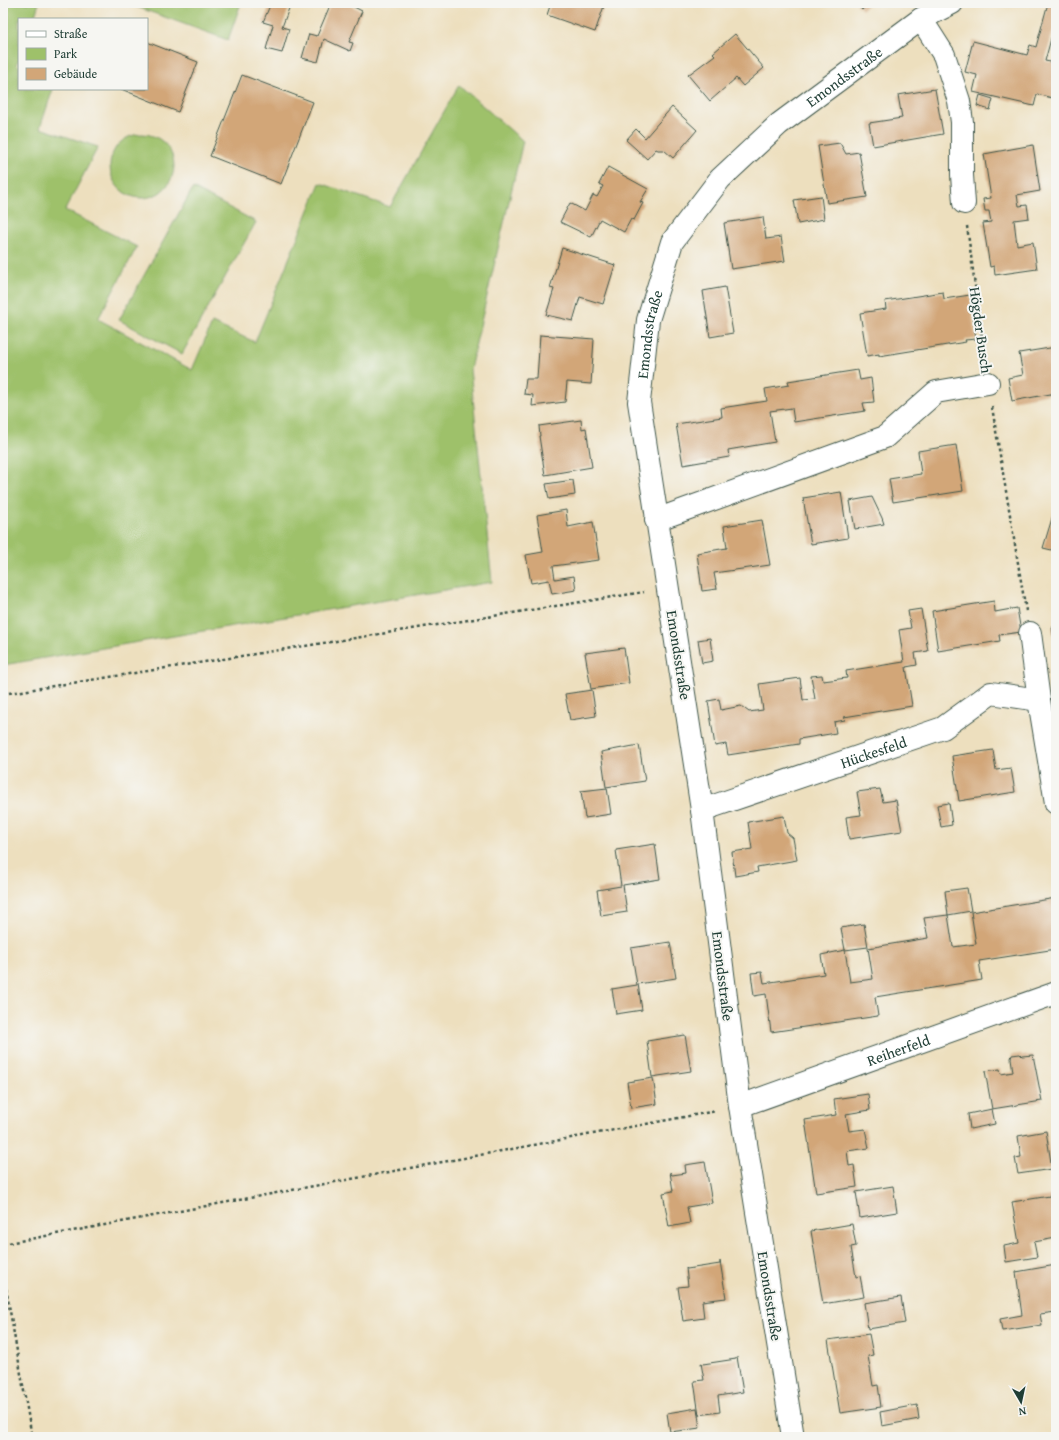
<svg xmlns="http://www.w3.org/2000/svg" width="1059" height="1440" viewBox="0 0 1059 1440" font-family="'Gentium Book Plus',serif">
<style>
.green{fill:#9ec16a;stroke:#5e7f4f}
.building{fill:#d2a678}
.lines{fill:none;stroke-linecap:round;stroke-linejoin:round}
.minor-casing{stroke:#3e5549;stroke-width:24}
.path{stroke:#3e5549;stroke-width:2.5;stroke-dasharray:3 3;stroke-linecap:butt}
.minor{stroke:#fff;stroke-width:22}
.labels{text-anchor:middle;dominant-baseline:central;stroke-width:4;stroke-linejoin:round;paint-order:stroke}
.street-label{font-size:15px;fill:#1f3d34;stroke:#f6f6f2}
</style>
<rect width="100%" height="100%" fill="#f6f6f2"/>
<filter id="ink" filterUnits="userSpaceOnUse"><feTurbulence type="fractalNoise" baseFrequency=".025" numOctaves="2"/><feDisplacementMap in="SourceGraphic" scale="8" xChannelSelector="R" yChannelSelector="G"/><feConvolveMatrix kernelMatrix="1 2 1 2 8 2 1 2 1" color-interpolation-filters="sRGB"/></filter>
<filter id="wash" filterUnits="userSpaceOnUse"><feTurbulence type="fractalNoise" baseFrequency=".012" numOctaves="4" result="noise"/><feDisplacementMap in="SourceGraphic" scale="16" xChannelSelector="R" yChannelSelector="G"/><feGaussianBlur stdDeviation="0.9" result="paint"/><feColorMatrix in="noise" values="0 0 0 0 0 0 0 0 0 0 0 0 0 0 0 0 0 1.4 0 .05"/><feComposite in="paint" operator="in"/></filter>
<g filter="url(#wash)">
<rect width="100%" height="100%" fill="#eddfbe"/>
<g class="green">
<path d="M3,3H39L34,19H19V58L17,64L19,66V89H53L40,128L98,147L65,210L137,247L98,319L192,370L212,323L255,342L320,183L390,207L459,85L523,141L470,369L492,582L3,665Z"/>
<path d="M126,3H241L228,40Z"/>
<circle cx="142" cy="166" r="32"/>
<path d="M193,188L256,222L182,354L119,320Z"/>
</g>
<g id="blocks">
<g class="building">
<path d="M271,3H291L282,27L289,29L282,53L266,49L273,25L263,22Z"/>
<path d="M331,3H346L362,11L349,42L353,43L350,51L324,39L318,62L302,58L309,34L317,36Z"/>
<path d="M551,3H605L595,32L547,15Z"/>
<path d="M856,3H869L862,10Z"/>
<path d="M1048,3H1056V20L1045,61L1056,63V99L1037,94L1034,106L973,92L977,75L965,72L973,41L1027,55L1030,45L1036,47Z"/>
<path d="M735,34L764,68L743,86L736,78L710,101L688,75L715,55L713,53Z"/>
<path d="M147,42L198,62L178,112L121,89H147Z"/>
<path d="M242,75L313,102L281,184L210,156Z"/>
<path d="M935,89L943,134L873,146L869,123L902,118L898,95Z"/>
<path d="M980,95L993,99L990,110L977,106Z"/>
<path d="M672,107L697,130L673,158L664,150H658L656,149L647,159L626,140L636,129L645,138Z"/>
<path d="M840,143L846,154L859,152L867,197L827,203L818,146Z"/>
<path d="M1033,145L1040,191L1017,195L1019,206L1027,205L1029,218L1014,220L1017,245L1033,242L1037,269L995,275L994,266L990,267L983,223L991,222L989,211H985L983,199L991,198L984,154Z"/>
<path d="M608,167L648,189L640,202L643,203L634,220L631,219L624,232L600,219L591,237L560,222L570,203L585,211L593,195L597,197L603,186L599,184Z"/>
<path d="M821,196L824,219L798,224L794,200Z"/>
<path d="M763,217L766,239L781,237L785,261L731,269L724,223Z"/>
<path d="M562,248L615,265L603,304L580,297L573,321L546,315L554,289L550,288Z"/>
<path d="M725,287L733,333L710,337L703,291Z"/>
<path d="M943,292L944,299L970,295L976,339L965,340L966,342L879,356V354L867,356L860,313L886,309L885,301Z"/>
<path d="M540,335L594,339L591,384L567,382L565,402L532,406L533,395L524,394L526,379H537Z"/>
<path d="M1056,347V393L1012,401L1008,378L1023,375L1019,353Z"/>
<path d="M858,370L860,380L871,378L874,402L863,403L865,411L794,422L792,408L770,411L775,442L728,450L729,457L683,465L676,424L722,417L721,408L767,401L765,389L789,385L788,381Z"/>
<path d="M581,420L582,429L586,428L592,467L545,475L539,436H540L539,426Z"/>
<path d="M956,445L963,491L893,502L889,479L921,474L918,451Z"/>
<path d="M573,480L575,495L549,499L546,484Z"/>
<path d="M841,492L848,538L811,544L803,498Z"/>
<path d="M872,497L882,518L884,524L855,529L850,501Z"/>
<path d="M1056,505V551L1043,548Z"/>
<path d="M566,510L568,527L593,522L599,560L553,566L555,579L574,576L576,590L552,594L549,580L531,583L526,555L543,552L537,515Z"/>
<path d="M762,520L770,565L714,573L717,589L702,591L697,553L727,548L724,526Z"/>
<path d="M994,601L995,612L1017,608L1021,632L999,635L1000,641L938,651L932,611Z"/>
<path d="M921,609L928,651L915,653L917,665L906,667L912,706L844,717L845,720L834,722L836,733L799,739V744L728,755L726,744L715,746L708,701L719,699L721,710L741,706L749,712L763,710L759,684L800,678L803,700L815,699L811,676L822,675L823,681L847,678L846,671L904,662L899,630L911,628L908,611Z"/>
<path d="M1052,627H1056V645H1055Z"/>
<path d="M710,638L713,661L702,663L698,640Z"/>
<path d="M624,648L629,683L591,689L585,653Z"/>
<path d="M592,690L596,716L570,720L565,694Z"/>
<path d="M639,745L645,781L606,787L601,752Z"/>
<path d="M993,750L996,770L1011,768L1015,792L959,801L952,756Z"/>
<path d="M607,788L611,814L585,818L581,791Z"/>
<path d="M880,789L883,802L896,800L902,831L849,839L846,817L861,815L857,792Z"/>
<path d="M949,803L952,825L941,827L937,805Z"/>
<path d="M784,816L787,833L793,838L797,860L757,867L758,872L735,876L732,852L752,849L748,822Z"/>
<path d="M655,844L660,879L623,885L627,912L601,916L597,890L621,886L616,850Z"/>
<path d="M967,888L971,911L948,915L945,891Z"/>
<path d="M1056,898V949L979,961L982,980L875,997L878,1016L771,1032L766,994L754,996L751,973L762,972L764,983L824,974L821,955L845,950L841,928L864,924L868,947L845,950L850,982L873,979L868,948L928,938L924,918L948,915L953,947L976,944L971,912Z"/>
<path d="M670,942L676,978L638,984L642,1010L616,1014L612,989L637,985L631,948Z"/>
<path d="M685,1035L691,1071L652,1077L647,1041Z"/>
<path d="M1020,1054L1022,1056L1033,1055L1042,1101L992,1109L995,1124L970,1129L968,1114L992,1109L985,1071L1000,1069L1001,1074L1013,1072L1011,1058L1012,1055Z"/>
<path d="M653,1078L657,1104L631,1108L627,1082Z"/>
<path d="M868,1094L870,1110L846,1114L849,1131L865,1129L869,1148L847,1151L849,1166L854,1165L857,1187L816,1193L805,1120L836,1115L834,1099Z"/>
<path d="M1046,1131L1052,1169L1018,1174L1015,1158L1021,1157L1018,1136Z"/>
<path d="M705,1162L712,1203L687,1207L690,1223L669,1227L663,1193L673,1191L670,1172L672,1175L686,1173L685,1165Z"/>
<path d="M893,1186L897,1212L860,1218L856,1192Z"/>
<path d="M1056,1195V1238L1034,1242L1037,1257L1006,1262L1004,1246L1019,1243L1012,1202Z"/>
<path d="M852,1224L856,1246L851,1247L856,1277L860,1276L864,1297L823,1304L811,1231Z"/>
<path d="M720,1261L726,1298L702,1301L704,1318L683,1321L678,1287L688,1286L686,1268L687,1269L720,1264Z"/>
<path d="M1056,1265V1312L1040,1314L1042,1325L1002,1331L1000,1319L1022,1315L1016,1272Z"/>
<path d="M901,1297L905,1323L868,1329L864,1303Z"/>
<path d="M869,1334L873,1355L868,1356L873,1386L878,1385L881,1407L840,1413L828,1340Z"/>
<path d="M737,1357L743,1392L718,1396L720,1412L699,1415L694,1381L704,1380L701,1363L703,1364L736,1359V1358Z"/>
<path d="M917,1405L919,1419L882,1426L880,1412Z"/>
<path d="M697,1408L700,1428L670,1432L667,1413Z"/>
</g>
</g>
</g>
<g filter="url(#ink)">
<use href="#blocks" fill-opacity="0" stroke="#3e5549" stroke-width="1"/>
<g class="lines">
<g class="minor-casing">
<g id="minor">
<path d="M921,19L944,55L959,101L962,122V175L964,203"/>
<path d="M656,520L885,437L936,392L988,383"/>
<path d="M1030,633L1039,700L1056,803"/>
<path id="s1" d="M702,810L943,728L991,693L1039,700"/>
<path id="s2" d="M740,1106L1056,993"/>
<path id="s3" d="M793,1437L740,1106L702,810L639,402L648,320L672,242L720,179L779,124L921,19L952,3"/>
</g>
</g>
<g class="path">
<path d="M967,226L985,360"/>
<path d="M992,407L1026,611"/>
<path d="M3,694L644,592"/>
<path d="M3,1244L716,1111"/>
<path d="M3,1271L32,1437"/>
</g>
<use href="#minor" class="minor"/>
</g>
</g>
<g class="labels">
<g class="street-label">
<text stroke="none"><textPath href="#s3" startOffset="1451">Emondsstraße</textPath></text>
<text transform="translate(981 330) rotate(82)">Högder Busch</text>
<text stroke="none"><textPath href="#s3" startOffset="1115">Emondsstraße</textPath></text>
<text transform="translate(679 655) rotate(81)">Emondsstraße</text>
<text stroke="none"><textPath href="#s1" startOffset="181">Hückesfeld</textPath></text>
<text transform="translate(723 976) rotate(83)">Emondsstraße</text>
<text stroke="none"><textPath href="#s2" startOffset="168">Reiherfeld</textPath></text>
<text transform="translate(770 1296) rotate(81)">Emondsstraße</text>
</g>
</g>
<rect width="1059" height="1440" fill="none" stroke="#f6f6f2" stroke-width="16"/>
<rect x="18" y="18" width="130" height="72" fill="#f6f6f2" stroke="#a0aca6"/>
<rect x="26" y="31" width="20" height="6" fill="#ffffff" stroke="#a0aca6"/>
<text x="54" y="38" font-size="12" fill="#1f3d34">Straße</text>
<rect x="26" y="48" width="20" height="12" fill="#9ec16a" stroke="#a0aca6"/>
<text x="54" y="58" font-size="12" fill="#1f3d34">Park</text>
<rect x="26" y="68" width="20" height="12" fill="#d2a678" stroke="#a0aca6"/>
<text x="54" y="78" font-size="12" fill="#1f3d34">Gebäude</text>
<g transform="translate(1021 1402) rotate(171)" stroke="#f6f6f2" stroke-width="3" paint-order="stroke">
<path d="M0-3L7 15L0 10L-7 15Z" fill="#1f3d34"/>
<text y="-6" font-size="11" font-weight="bold" text-anchor="middle" fill="#1f3d34">N</text>
</g>
</svg>
